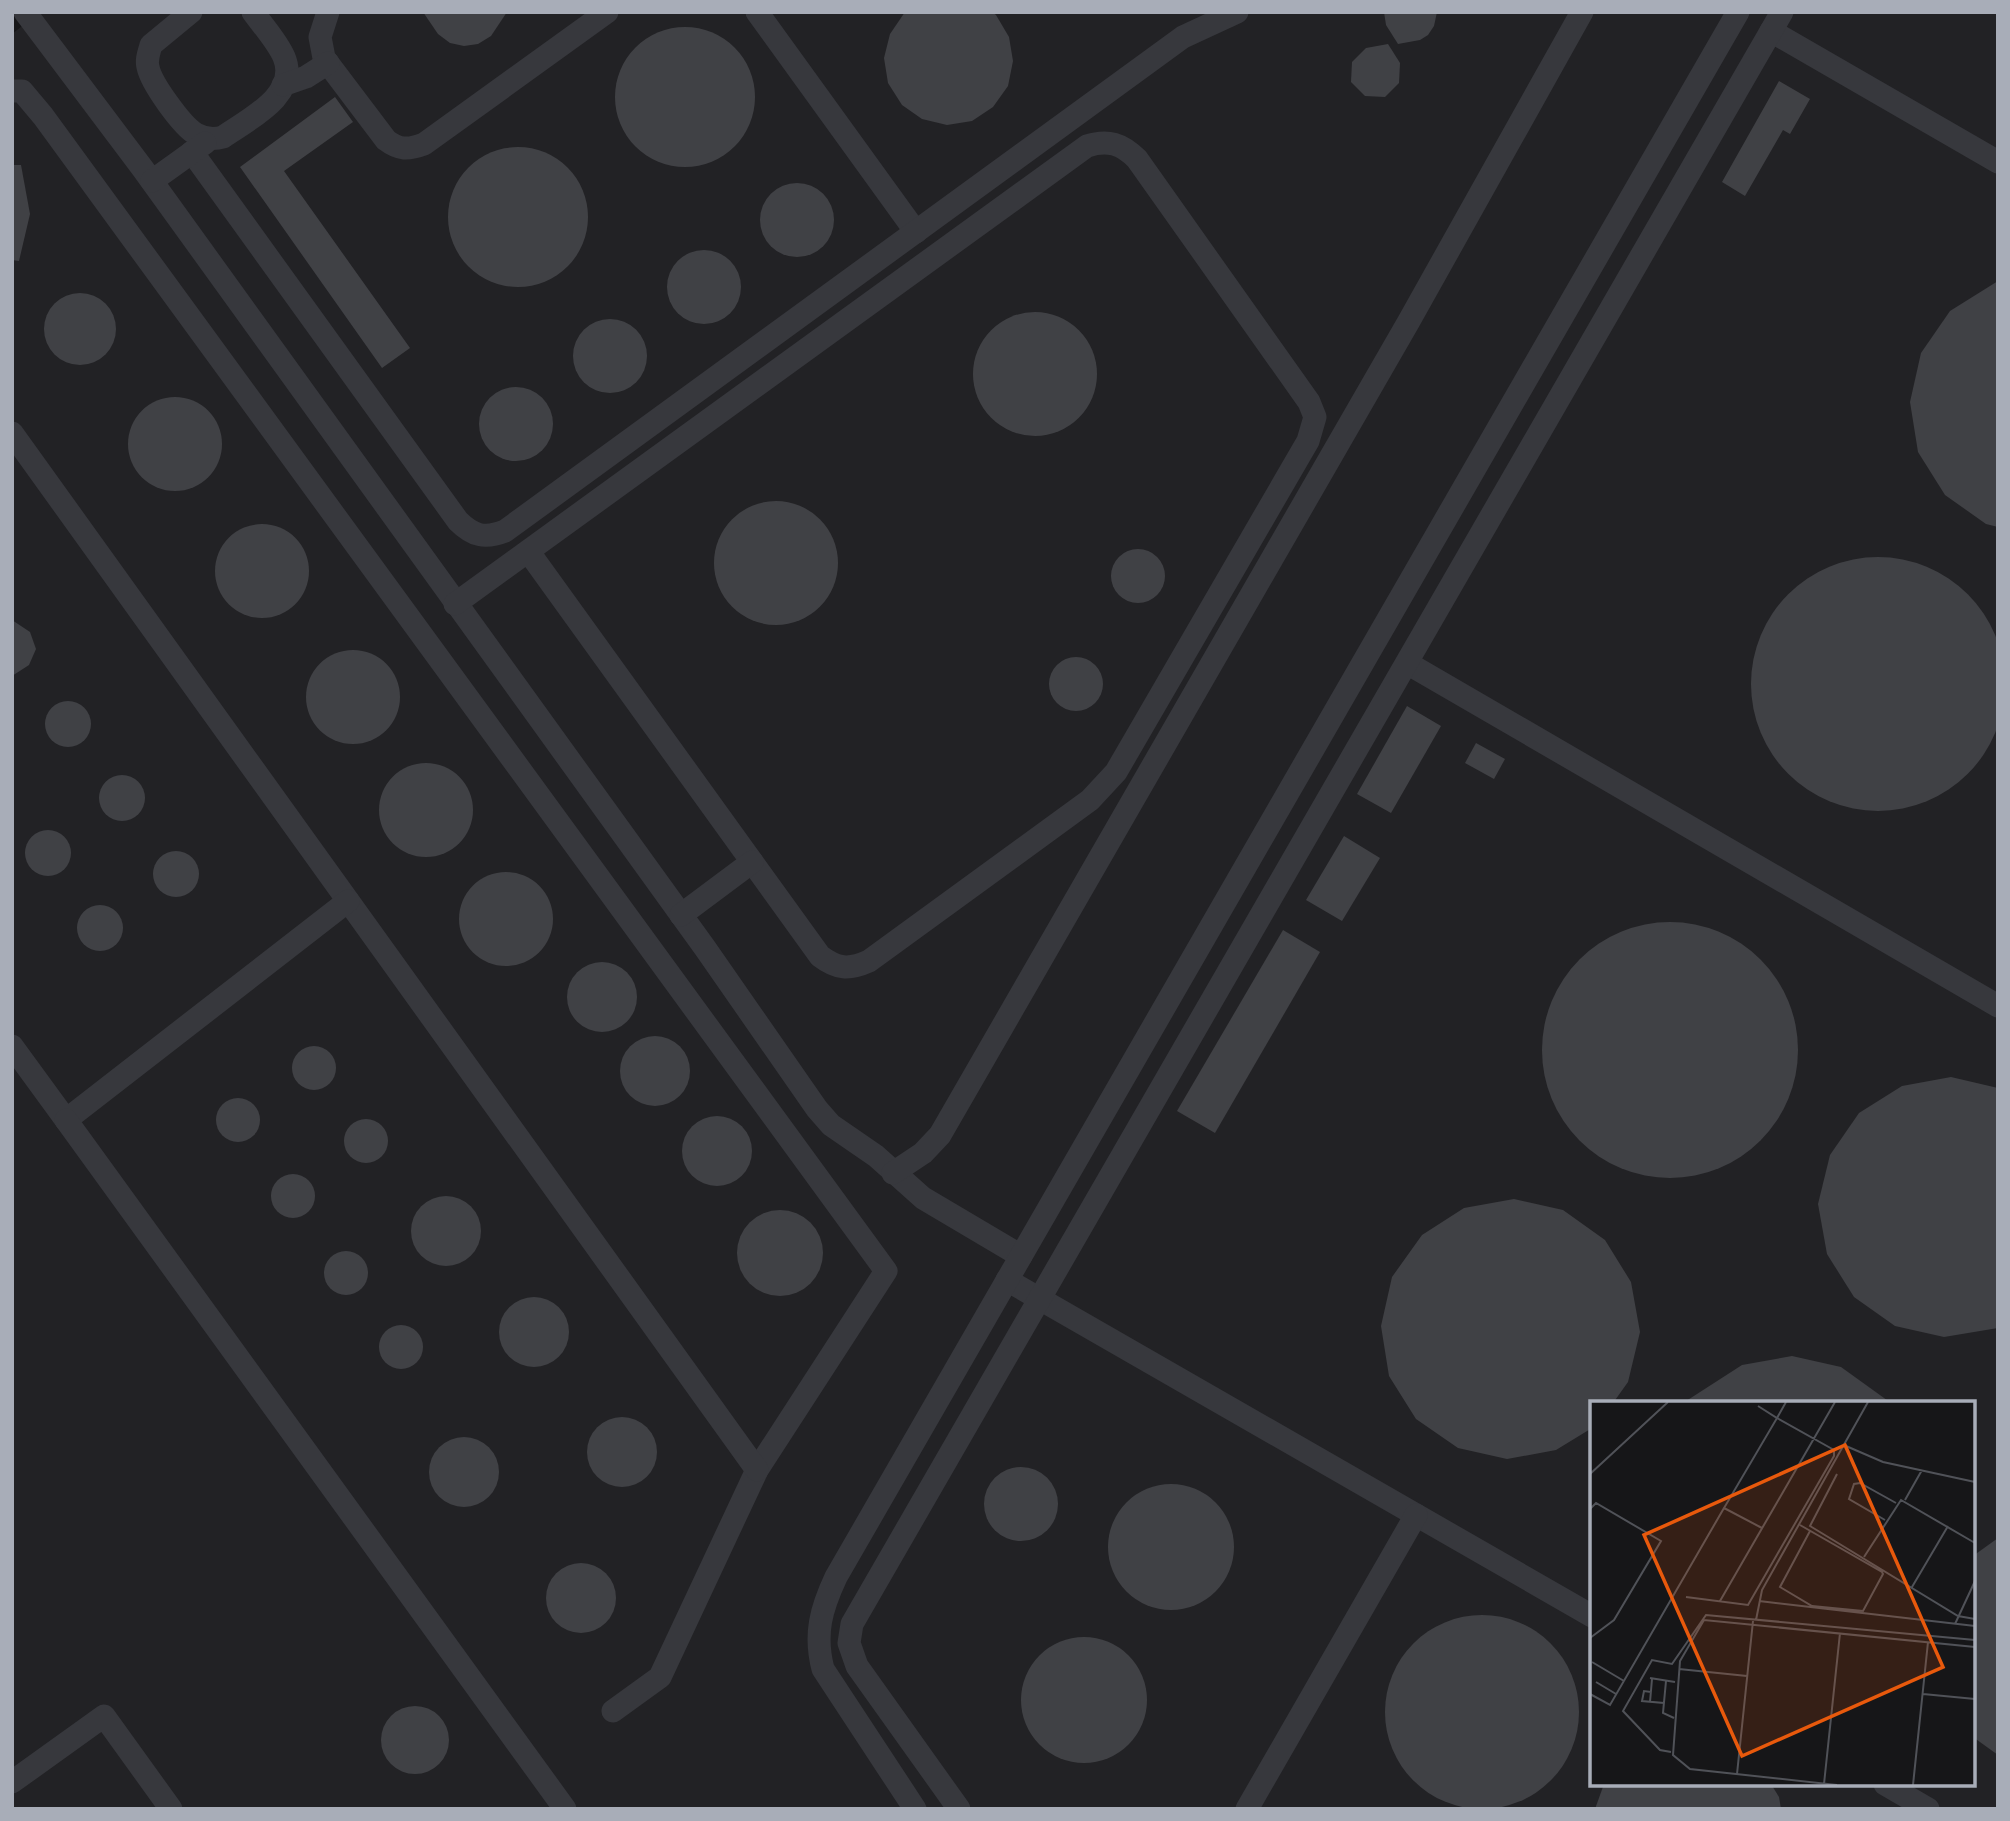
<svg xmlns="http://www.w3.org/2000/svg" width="2010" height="1821" viewBox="0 0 2010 1821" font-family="Jost,sans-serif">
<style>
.built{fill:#222225;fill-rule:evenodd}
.building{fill:#404145}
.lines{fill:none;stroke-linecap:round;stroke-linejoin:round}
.minor{stroke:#37383d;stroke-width:23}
.inset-road{fill:none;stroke:#505258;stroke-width:2}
.view{fill:#e8590c;fill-opacity:0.15;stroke:#e8590c;stroke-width:3.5}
.inset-edge{fill:none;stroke:#a8adb8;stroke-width:3.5}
</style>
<rect width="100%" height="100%" fill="#161618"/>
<path class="built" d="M40,12H1998V1809H12V34ZM1592,1403H1973V1784H1592Z"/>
<g class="building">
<path d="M423,12H507L491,36L478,44L464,46L450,43L438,34Z"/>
<path d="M905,12H992L996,15L1009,37L1013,61L1008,86L993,107L972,121L947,125L922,119L902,105L888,83L884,58L890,34Z"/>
<path d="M1384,12H1437L1434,26L1428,35L1420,40L1398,44L1386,25Z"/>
<circle cx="685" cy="97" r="70"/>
<path d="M1388,44L1400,63L1399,83L1385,97L1365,96L1351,82L1352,62L1366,48Z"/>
<path d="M1779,81L1810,99L1790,134L1783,130L1745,196L1722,182Z"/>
<path d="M335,97L353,122L284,171L410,348L382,368L240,167Z"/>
<circle cx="518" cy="217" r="70"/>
<path d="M12,165H21L30,214L19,261L12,260Z"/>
<circle cx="797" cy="220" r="37"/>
<circle cx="704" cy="287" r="37"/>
<path d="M1998,281V527L1986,524L1945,495L1918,452L1910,402L1921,353L1950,311Z"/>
<circle cx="80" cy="329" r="36"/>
<circle cx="1035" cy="374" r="62"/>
<circle cx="610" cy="356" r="37"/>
<circle cx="516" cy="424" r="37"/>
<circle cx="175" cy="444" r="47"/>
<circle cx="776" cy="563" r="62"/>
<circle cx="262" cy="571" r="47"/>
<circle cx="1138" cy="576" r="27"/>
<circle cx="1878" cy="684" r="127"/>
<path d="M12,620L30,632L36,649L29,665L12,676Z"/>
<circle cx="353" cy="697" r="47"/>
<circle cx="1076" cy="684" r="27"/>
<circle cx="68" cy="724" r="23"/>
<path d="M1407,706L1441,726L1391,813L1357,794Z"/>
<path d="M1476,743L1505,759L1494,779L1465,763Z"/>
<circle cx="426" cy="810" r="47"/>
<circle cx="122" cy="798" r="23"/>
<circle cx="48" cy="853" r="23"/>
<path d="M1344,836L1380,858L1342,921L1306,900Z"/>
<circle cx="176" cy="874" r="23"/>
<circle cx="506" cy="919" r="47"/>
<circle cx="100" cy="928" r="23"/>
<circle cx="1670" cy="1050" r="128"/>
<path d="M1283,930L1320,952L1215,1133L1177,1111Z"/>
<circle cx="602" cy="997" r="35"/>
<circle cx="655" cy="1071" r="35"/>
<circle cx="314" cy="1068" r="22"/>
<path d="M1951,1077L1998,1088V1328L1944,1337L1895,1326L1854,1297L1827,1254L1818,1204L1830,1155L1859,1113L1902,1086Z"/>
<circle cx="238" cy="1120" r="22"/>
<circle cx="717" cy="1151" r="35"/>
<circle cx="366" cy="1141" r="22"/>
<circle cx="293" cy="1196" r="22"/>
<circle cx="446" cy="1231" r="35"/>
<path d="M1514,1199L1563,1210L1605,1240L1631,1282L1640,1332L1628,1382L1613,1403H1592V1428L1556,1450L1507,1459L1458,1448L1416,1419L1389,1376L1381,1326L1392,1277L1422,1235L1464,1208Z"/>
<circle cx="780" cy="1253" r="43"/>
<circle cx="346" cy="1273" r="22"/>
<circle cx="534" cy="1332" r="35"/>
<circle cx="401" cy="1347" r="22"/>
<path d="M1792,1356L1841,1367L1891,1403H1683L1742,1365Z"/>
<circle cx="622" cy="1452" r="35"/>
<circle cx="464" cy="1472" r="35"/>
<circle cx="1021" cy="1504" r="37"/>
<circle cx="1171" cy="1547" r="63"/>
<path d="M1998,1538V1755L1973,1737V1556Z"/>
<circle cx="581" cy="1598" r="35"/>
<circle cx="1482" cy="1712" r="97"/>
<circle cx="1084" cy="1700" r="63"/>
<circle cx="415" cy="1740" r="34"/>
<path d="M1604,1784H1771L1779,1797L1781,1809H1595Z"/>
</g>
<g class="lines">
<g class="minor">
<path d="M25,12L143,169L705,948L817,1109L831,1125L876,1156L923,1198L1021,1256"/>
<path d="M191,12L151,45C149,53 146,59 148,67C151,83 182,126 196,134C205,139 213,140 223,137C247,120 300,95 284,57C277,41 263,26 253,12"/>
<path d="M328,12L320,37L324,58L386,140C399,150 408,150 424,144L607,12"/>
<path d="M757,12L916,232"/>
<path d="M1771,31L1998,162"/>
<path d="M283,85L306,77L328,63"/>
<path d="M12,91H22L43,116L886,1271L757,1470L660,1677L613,1711"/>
<path d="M192,152L458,521C473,536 485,539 505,531L1183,37L1237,12"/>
<path d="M152,181L205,143"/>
<path d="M12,433L757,1470"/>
<path d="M455,604L1087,146C1108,139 1122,144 1137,159L1309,402L1315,417L1308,441L1116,772L1090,800L869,961C849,970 837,969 820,956L528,551"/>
<path d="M1407,663L1998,1006"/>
<path d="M681,915L752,862"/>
<path d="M12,1046L66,1120L348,901"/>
<path d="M66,1120L565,1809"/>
<path d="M893,1173L923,1153L940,1135L1409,321L1582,12"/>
<path d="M1007,1280L1592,1616"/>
<path d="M12,1782L104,1716L171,1809"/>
<path d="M1885,1784L1928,1809"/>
<path d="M915,1809L823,1669C814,1634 821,1609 836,1577L1738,12"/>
<path d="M959,1809L857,1666L849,1643L852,1624L1782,12"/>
<path d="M1247,1809L1416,1515"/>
</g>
</g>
<g transform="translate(1590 1401)">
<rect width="385" height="385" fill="#161618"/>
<path class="inset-road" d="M168,5L187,17L196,1M256,45L293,61L385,81M0,73L78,1M247,73L220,125L368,215L385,218M315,99L332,69M0,108L6,102L71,140L24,219L0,237M295,119L259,98L264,83L270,82L306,102M210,124L292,171L293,173L273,210L222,205L190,186L220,130M274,156L311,99L385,142M322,186L358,125M96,196L158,204L244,55V49L187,17L134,107L172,127M130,200L245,1M169,200L385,225M166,219L172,189L278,1M365,223L385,180M2,261L34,280M89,268L157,275M60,277L85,281M76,280L73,312L84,317M6,281L26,293M61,291L54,290L52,300L74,302M0,293L20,304L134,107M333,293L385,298M60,301L62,278M81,351L70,349L33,310L62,259L82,263L116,214L385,239M147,373L163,220M234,383L250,232M247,384L100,368L83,354L90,260L114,219L385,246M323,384L338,241"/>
<path class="view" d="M255,44L353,266L152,355L54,134Z"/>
<rect width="385" height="385" class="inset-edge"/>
</g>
<rect width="2010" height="1821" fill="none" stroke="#a8adb8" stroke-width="28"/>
</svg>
